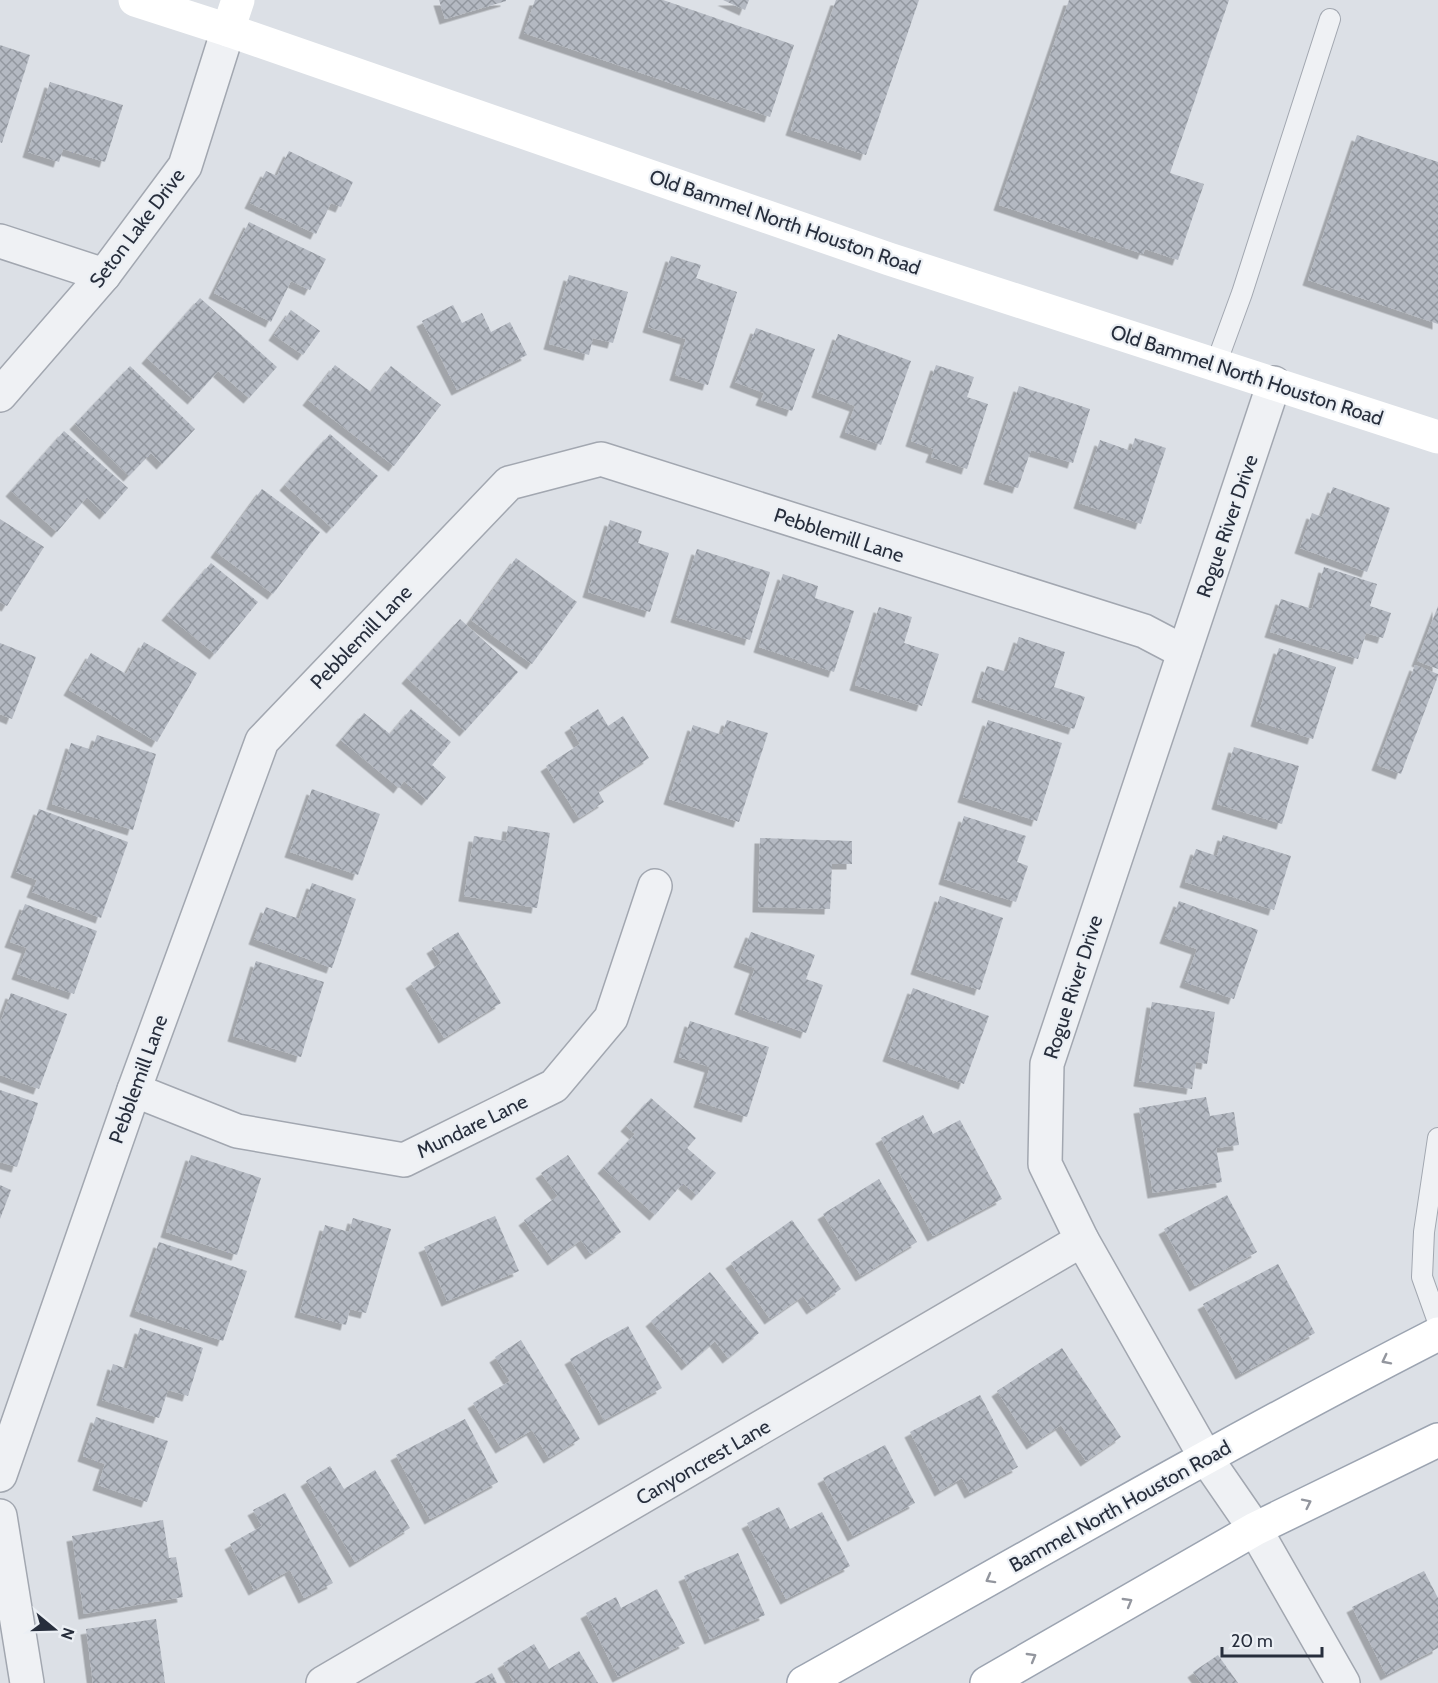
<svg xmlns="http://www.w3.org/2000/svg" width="1438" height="1683" viewBox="0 0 1438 1683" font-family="Cabin,sans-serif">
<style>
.building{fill:url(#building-cross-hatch);filter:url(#shadow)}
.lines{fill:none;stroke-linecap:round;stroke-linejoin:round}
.lane-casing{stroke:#a2a7b0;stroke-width:22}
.street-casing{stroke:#a2a7b0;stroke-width:36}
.primary-casing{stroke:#9ca4b1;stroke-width:36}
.lane{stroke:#eff1f4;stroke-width:20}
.street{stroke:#eff1f4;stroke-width:33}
.secondary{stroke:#fff;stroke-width:33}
.primary{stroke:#fff;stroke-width:33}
.oneway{stroke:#93969e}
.labels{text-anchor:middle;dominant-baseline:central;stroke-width:4.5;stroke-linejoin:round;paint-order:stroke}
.street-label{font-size:20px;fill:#272e3c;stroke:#ebeff4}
</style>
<defs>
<pattern id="building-cross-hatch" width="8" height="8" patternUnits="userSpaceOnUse" patternTransform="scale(1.5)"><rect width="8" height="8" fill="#b4b9c2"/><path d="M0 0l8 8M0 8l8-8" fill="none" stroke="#92979f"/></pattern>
<filter id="shadow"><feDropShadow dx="-5.5" dy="5.5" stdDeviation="0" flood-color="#0004"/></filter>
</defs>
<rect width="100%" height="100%" fill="#dce0e6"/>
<g class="building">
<path d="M439,0H506V1L445,19Z"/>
<path d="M535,0H663L794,45L770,117L524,33Z"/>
<path d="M723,0H749L745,10Z"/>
<path d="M836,0H919L866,155L791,130Z"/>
<path d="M1069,0H1229L1170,173L1204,184L1178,260L1145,249L1143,254L999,205Z"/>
<path d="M0,45L30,55L2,143L0,142Z"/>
<path d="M50,82L123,105L105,162L63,149L59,162L28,152Z"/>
<path d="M1357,135L1438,162V324L1308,280Z"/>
<path d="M289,151L353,182L341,207L331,203L316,234L250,203L266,171L277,176Z"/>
<path d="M249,222L326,259L310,290L291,281L271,322L214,293Z"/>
<path d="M671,256L701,265L696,278L737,292L708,385L675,375L686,339L648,327Z"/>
<path d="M569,275L628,292L613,343L593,338L589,355L549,344Z"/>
<path d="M200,298L277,367L249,398L218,371L193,399L147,358Z"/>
<path d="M453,305L462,323L482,313L491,332L510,322L527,355L457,390L422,321Z"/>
<path d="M291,310L320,331L303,355L274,335Z"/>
<path d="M756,328L815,349L792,411L761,400L764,393L735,382Z"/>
<path d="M838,334L911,361L881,445L845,432L855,406L817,392Z"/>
<path d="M335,365L371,392L391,366L441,405L394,466L308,400Z"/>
<path d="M936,365L974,377L967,397L988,404L967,469L931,457L934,449L911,441Z"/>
<path d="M130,366L195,429L162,464L151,453L129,476L75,424Z"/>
<path d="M1019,386L1090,409L1073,463L1031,450L1018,488L989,479Z"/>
<path d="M64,431L128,488L105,514L87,497L57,532L11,491Z"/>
<path d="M330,434L378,476L332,528L285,485Z"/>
<path d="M1135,438L1166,448L1141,524L1079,503L1100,440L1131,451Z"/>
<path d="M1333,487L1390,508L1367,572L1300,548L1312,513L1322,517Z"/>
<path d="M262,489L320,532L273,594L216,552Z"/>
<path d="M0,519L44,547L7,606L0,602Z"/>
<path d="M610,520L642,531L638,543L669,553L650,612L588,592Z"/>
<path d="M697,549L770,572L750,640L676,617Z"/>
<path d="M516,558L577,602L532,664L471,620Z"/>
<path d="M211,563L258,602L215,654L167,615Z"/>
<path d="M1324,567L1377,584L1370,606L1391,613L1383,638L1366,633L1358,659L1270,632L1281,599L1312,609Z"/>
<path d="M783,574L818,586L815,598L854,611L834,672L759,647Z"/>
<path d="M1438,606V669L1417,661Z"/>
<path d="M879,607L912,617L904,643L939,654L922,706L855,685Z"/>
<path d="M460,619L518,672L465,731L407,678Z"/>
<path d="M1019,637L1065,652L1054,687L1085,697L1074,729L977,697L987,666L1007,672Z"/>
<path d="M144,642L197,673L157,742L69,690L91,653L126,674Z"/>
<path d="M0,643L36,657L12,719L0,714Z"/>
<path d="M1279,648L1336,667L1313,739L1256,721Z"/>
<path d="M1415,665L1438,674V676L1401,774L1377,765Z"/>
<path d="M411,709L451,742L432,765L446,777L427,800L404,781L399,788L341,740L364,713L390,734Z"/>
<path d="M598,709L608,726L623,716L649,758L598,791L604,802L579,818L546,766L580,744L570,727Z"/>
<path d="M727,720L768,733L739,822L669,799L693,725L722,735Z"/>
<path d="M988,720L1062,743L1037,821L963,797Z"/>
<path d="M97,735L156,754L133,830L52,804L71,743L92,750Z"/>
<path d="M1234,747L1299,766L1282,824L1217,804Z"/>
<path d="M312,789L380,814L358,875L290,852Z"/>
<path d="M39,809L128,842L101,918L32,892L37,880L16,872Z"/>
<path d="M964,816L1026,836L1017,862L1028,866L1016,902L944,879Z"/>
<path d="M508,826L550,833L537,908L464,896L474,836L506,841Z"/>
<path d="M1223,835L1291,856L1274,910L1185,882L1196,849L1217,856Z"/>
<path d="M760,838L852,841V864H832L830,909L758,907Z"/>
<path d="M312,883L356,899L332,968L254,939L266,907L299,919Z"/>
<path d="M940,896L1003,918L980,990L916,969Z"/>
<path d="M1179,901L1258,930L1234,999L1185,982L1197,949L1165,938Z"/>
<path d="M25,904L97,931L74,994L17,974L27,948L10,942Z"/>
<path d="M458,932L501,1003L444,1038L411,983L441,963L432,948Z"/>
<path d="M751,932L815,955L806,979L823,985L806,1033L740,1009L755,968L739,962Z"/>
<path d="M256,961L324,982L301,1057L233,1036Z"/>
<path d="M913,988L989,1016L964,1084L888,1056Z"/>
<path d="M11,993L67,1014L39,1089L0,1075V1023Z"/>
<path d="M1152,1002L1215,1012L1207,1064L1196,1062L1192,1089L1139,1081Z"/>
<path d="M690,1021L769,1047L747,1117L699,1102L710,1067L679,1057Z"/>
<path d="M0,1090L38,1103L17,1167L0,1162Z"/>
<path d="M1206,1097L1210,1116L1234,1112L1239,1145L1216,1148L1222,1182L1153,1193L1139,1108Z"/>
<path d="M651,1098L696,1138L687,1148L716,1173L697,1195L683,1183L655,1215L603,1168L635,1134L626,1126Z"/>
<path d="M923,1115L933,1134L960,1120L1002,1199L933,1236L881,1138Z"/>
<path d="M191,1155L261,1178L237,1255L166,1232Z"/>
<path d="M568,1155L621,1232L591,1254L581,1240L553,1260L524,1220L558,1196L541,1173Z"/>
<path d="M879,1179L917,1242L861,1276L823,1214Z"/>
<path d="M0,1185L11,1190L0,1219Z"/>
<path d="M1227,1195L1257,1252L1195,1286L1164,1229Z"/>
<path d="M495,1216L519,1271L447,1301L424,1247Z"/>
<path d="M353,1218L391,1229L366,1313L350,1309L346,1325L300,1312L325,1225L349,1232Z"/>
<path d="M792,1220L841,1289L812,1309L803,1296L770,1319L731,1263Z"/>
<path d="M159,1242L247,1271L223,1341L135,1311Z"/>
<path d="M1278,1264L1315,1333L1241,1374L1203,1304Z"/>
<path d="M710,1272L759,1333L728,1358L715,1341L687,1365L651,1321Z"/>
<path d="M628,1326L662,1388L604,1420L570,1359Z"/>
<path d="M140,1328L203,1348L188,1396L168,1390L159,1418L102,1400L113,1364L127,1369Z"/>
<path d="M521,1340L580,1439L549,1458L532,1430L501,1448L473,1403L510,1381L495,1357Z"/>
<path d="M1062,1348L1121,1437L1086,1461L1061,1425L1032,1444L997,1391Z"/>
<path d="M980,1395L1018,1467L970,1493L962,1478L940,1491L910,1432Z"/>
<path d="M96,1417L168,1441L147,1502L98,1485L105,1464L83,1456Z"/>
<path d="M465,1419L498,1482L430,1519L396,1455Z"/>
<path d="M885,1445L915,1503L853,1536L823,1478Z"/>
<path d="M330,1466L344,1489L375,1470L410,1528L355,1562L306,1481Z"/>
<path d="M285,1493L333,1583L304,1598L290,1570L254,1590L230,1544L262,1526L253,1510Z"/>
<path d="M779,1507L790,1529L822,1512L850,1566L786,1599L747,1523Z"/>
<path d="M163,1520L169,1558L176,1557L183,1597L84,1614L72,1536Z"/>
<path d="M738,1553L765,1615L710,1639L684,1576Z"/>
<path d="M1424,1571L1438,1598V1648L1386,1675L1352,1607Z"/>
<path d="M657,1589L685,1643L618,1677L586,1613L616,1597L621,1608Z"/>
<path d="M156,1619L165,1683H93L86,1629Z"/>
<path d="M534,1644L549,1669L579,1651L598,1683H514L503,1663Z"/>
<path d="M1218,1655L1238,1683H1201L1193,1672Z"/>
<path d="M492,1673L497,1683H474Z"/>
</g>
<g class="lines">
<g class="lane-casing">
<g id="lane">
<path d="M1216,364L1242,293L1330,19"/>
<path d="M1438,1138L1424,1232L1422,1277L1438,1322"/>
</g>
</g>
<g class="street-casing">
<g id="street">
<path d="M0,241L104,275"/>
<path d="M1274,383L1047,1064L1045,1164L1082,1240L1206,1458L1255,1529L1343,1683"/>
<path d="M0,395L104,275L185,166L228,30"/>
<path d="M134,1090L237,1131L404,1160L554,1086L611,1018L655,886"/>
<path d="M0,1475L134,1090L262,741L509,483L601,459L1144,631L1184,652"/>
<path d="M0,1516L27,1683"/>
<path d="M323,1683L1082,1240"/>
</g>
</g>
<g class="primary-casing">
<g id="primary">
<path d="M804,1683C1015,1565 1223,1444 1438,1334"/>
<path d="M987,1683L1255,1529L1438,1440"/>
</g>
</g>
<use href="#lane" class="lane"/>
<use href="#street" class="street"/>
<g class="secondary">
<path d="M135,0L228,30L889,259L1438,437"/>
<path d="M228,30L238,0"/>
</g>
<use href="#primary" class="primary"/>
</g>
<defs><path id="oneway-chevron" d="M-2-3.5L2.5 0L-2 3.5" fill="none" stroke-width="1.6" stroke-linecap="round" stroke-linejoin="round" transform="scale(1.5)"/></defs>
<g class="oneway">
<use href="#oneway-chevron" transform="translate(1386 1360) rotate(153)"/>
<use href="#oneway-chevron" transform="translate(1307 1503) rotate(-26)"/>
<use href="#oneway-chevron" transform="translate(990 1579) rotate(151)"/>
<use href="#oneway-chevron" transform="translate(1128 1602) rotate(-30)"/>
<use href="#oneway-chevron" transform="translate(1032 1657) rotate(-30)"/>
</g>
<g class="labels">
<g class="street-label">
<text transform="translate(785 222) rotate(19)">Old Bammel North Houston Road</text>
<text transform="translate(137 228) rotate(-53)">Seton Lake Drive</text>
<text transform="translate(1247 375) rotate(18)">Old Bammel North Houston Road</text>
<text transform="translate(1227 526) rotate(-71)">Rogue River Drive</text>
<text transform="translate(839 535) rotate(18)">Pebblemill Lane</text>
<text transform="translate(361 637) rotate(-46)">Pebblemill Lane</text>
<text transform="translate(1073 987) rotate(-72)">Rogue River Drive</text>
<text transform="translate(138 1079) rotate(-70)">Pebblemill Lane</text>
<text transform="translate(472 1126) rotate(-26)">Mundare Lane</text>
<text transform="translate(703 1462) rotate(-30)">Canyoncrest Lane</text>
<text transform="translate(1120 1506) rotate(-29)">Bammel North Houston Road</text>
</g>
</g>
<g transform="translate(54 1629) rotate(109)" stroke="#ebeff4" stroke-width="4.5" paint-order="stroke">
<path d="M0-4.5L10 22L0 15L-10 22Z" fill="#272e3c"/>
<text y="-9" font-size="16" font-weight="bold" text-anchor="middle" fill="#272e3c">N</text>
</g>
<path d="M1222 1647v9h100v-9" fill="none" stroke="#272e3c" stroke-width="3"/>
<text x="1231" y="1647" font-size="18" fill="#272e3c" stroke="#ebeff4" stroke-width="4.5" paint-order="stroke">20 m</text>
</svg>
